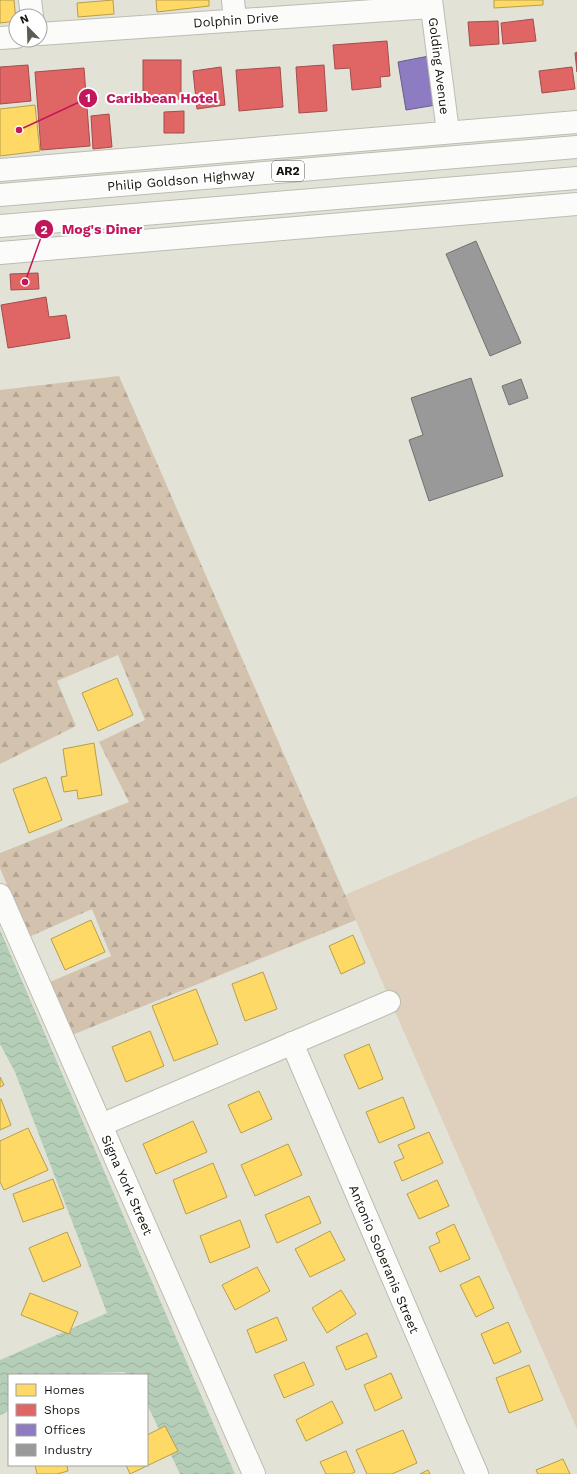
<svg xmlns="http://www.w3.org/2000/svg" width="577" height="1474" viewBox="0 0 577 1474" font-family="'Work Sans',sans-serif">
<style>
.green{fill:#dfcfbd}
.forest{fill:url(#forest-firs)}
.water{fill:url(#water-waves)}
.homes{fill:#ffd966;stroke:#b89e4b}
.shops{fill:#e06666;stroke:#a34d4b}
.offices{fill:#8e7cc3;stroke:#695d8c}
.industry{fill:#999;stroke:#71716f}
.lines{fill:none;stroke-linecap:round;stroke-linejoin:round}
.minor-casing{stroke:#bcbcb3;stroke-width:24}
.major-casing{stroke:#bcbcb3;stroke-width:24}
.minor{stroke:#fbfbf9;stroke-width:22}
.major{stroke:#fbfbf9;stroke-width:22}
.labels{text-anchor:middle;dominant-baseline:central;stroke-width:4;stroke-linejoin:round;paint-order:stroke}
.shield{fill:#fff;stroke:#5a5a56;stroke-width:1}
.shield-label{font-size:12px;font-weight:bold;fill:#14140d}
.street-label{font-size:13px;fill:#14140d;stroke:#fff}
.leader{fill:none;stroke:#c2185b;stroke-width:1.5}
.callout-dot{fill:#c2185b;stroke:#fff;stroke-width:1.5}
.mark-label{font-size:12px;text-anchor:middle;font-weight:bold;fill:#fff}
.callout-label{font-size:14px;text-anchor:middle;font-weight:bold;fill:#c2185b;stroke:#fff;stroke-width:4;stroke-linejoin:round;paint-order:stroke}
</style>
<defs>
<pattern id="forest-firs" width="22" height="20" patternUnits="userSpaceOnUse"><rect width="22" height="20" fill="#d3c2ae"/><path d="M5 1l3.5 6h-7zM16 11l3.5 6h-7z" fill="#b4a694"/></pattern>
<pattern id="water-waves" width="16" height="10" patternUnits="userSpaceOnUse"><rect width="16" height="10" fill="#b5ceb8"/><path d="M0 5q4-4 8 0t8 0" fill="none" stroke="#9bb09d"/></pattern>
</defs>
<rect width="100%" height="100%" fill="#e2e2d7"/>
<path class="green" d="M577,796V1429L387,993L345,895Z"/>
<path class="forest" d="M119,376L356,920L72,1035L50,982L111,956L92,909L29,937L0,868V853L129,802L99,742L145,720L118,655L57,681L76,726L0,764V390Z"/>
<path class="water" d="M0,930L235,1474H180L147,1404V1375H128L124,1372L98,1373L95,1375H9V1411L0,1415V1360L107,1313L15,1072L0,1044Z"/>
<g class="homes">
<path d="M0,0H14L16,21L0,23Z"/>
<path d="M113,0L114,14L78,17L77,3Z"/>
<path d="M156,0H209V6L157,12Z"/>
<path d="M494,0H543V5L494,8Z"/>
<path d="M35,105L40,151L0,156V109Z"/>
<path d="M117,678L133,715L98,731L82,693Z"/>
<path d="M94,743L102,795L78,799L77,790L64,792L61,777L67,776L63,749Z"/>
<path d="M46,777L62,820L29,833L13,789Z"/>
<path d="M91,920L105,952L65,970L51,939Z"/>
<path d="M353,935L365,963L341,974L329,946Z"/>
<path d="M263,972L277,1009L245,1021L232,984Z"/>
<path d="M196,989L218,1044L174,1061L152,1006Z"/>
<path d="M150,1031L164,1066L126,1082L112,1047Z"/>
<path d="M369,1044L383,1079L359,1089L344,1055Z"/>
<path d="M0,1077L4,1085L0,1087Z"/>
<path d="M259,1091L272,1119L241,1133L228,1105Z"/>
<path d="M403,1097L415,1128L379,1143L366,1112Z"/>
<path d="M0,1099H1L11,1125L0,1130Z"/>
<path d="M193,1121L207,1152L156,1174L143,1144Z"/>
<path d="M28,1128L48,1170L4,1190L0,1182V1141Z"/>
<path d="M429,1132L443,1163L402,1181L394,1162L404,1158L398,1145Z"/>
<path d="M288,1144L302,1175L255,1196L241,1165Z"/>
<path d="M213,1163L227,1197L186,1214L173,1180Z"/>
<path d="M53,1179L64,1208L23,1222L13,1194Z"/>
<path d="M437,1180L449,1206L419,1219L407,1194Z"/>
<path d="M309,1196L321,1223L277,1243L265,1215Z"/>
<path d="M240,1220L250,1247L210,1263L200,1236Z"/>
<path d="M454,1224L470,1259L440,1272L429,1247L440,1242L436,1233Z"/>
<path d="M330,1231L345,1260L310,1277L295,1249Z"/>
<path d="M67,1232L81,1266L43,1282L29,1248Z"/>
<path d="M257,1267L270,1291L235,1310L222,1285Z"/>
<path d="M479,1276L494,1308L476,1317L460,1285Z"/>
<path d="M341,1290L356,1314L327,1333L312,1308Z"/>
<path d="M30,1293L78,1312L69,1334L21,1315Z"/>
<path d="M277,1317L287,1340L256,1353L247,1330Z"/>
<path d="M508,1322L521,1352L494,1364L481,1334Z"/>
<path d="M367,1333L377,1357L346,1370L336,1347Z"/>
<path d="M304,1362L314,1385L284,1398L274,1375Z"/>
<path d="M529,1365L543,1400L509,1413L496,1378Z"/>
<path d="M391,1373L402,1398L375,1411L364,1385Z"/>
<path d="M332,1401L343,1423L306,1441L296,1420Z"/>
<path d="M165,1426L178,1451L130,1474L126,1465H147V1435Z"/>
<path d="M403,1430L417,1463L392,1474H367L356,1450Z"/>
<path d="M346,1451L355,1472L351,1474H326L320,1462Z"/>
<path d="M563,1459L570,1474H538L536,1470Z"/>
<path d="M35,1465H67L68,1471L57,1474H37Z"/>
<path d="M428,1470L430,1474H420Z"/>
</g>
<g class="shops">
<path d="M533,19L536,41L503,44L501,23Z"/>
<path d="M498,21L499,44L470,46L468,22Z"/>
<path d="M387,41L390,76L380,77L381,87L352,90L350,68L335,69L333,45Z"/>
<path d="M577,52V72L575,53Z"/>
<rect x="143" y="60" width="38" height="39"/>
<path d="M28,65L31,101L0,104V67Z"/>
<path d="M324,65L327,111L299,113L296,67Z"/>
<path d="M221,67L225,105L197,109L193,71Z"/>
<path d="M280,67L283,107L239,111L236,70Z"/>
<path d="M572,67L575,89L542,93L539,71Z"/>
<path d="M84,68L90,146L41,150L35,72Z"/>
<path d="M184,111V133H164V112Z"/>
<path d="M109,114L112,147L93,149L91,116Z"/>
<path d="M38,273L39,289L11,290L10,274Z"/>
<path d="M46,297L49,317L66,315L70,338L8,348L1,305Z"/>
</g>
<path class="offices" d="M429,56L436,105L406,110L398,62Z"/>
<g class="industry">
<path d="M476,241L521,343L490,356L446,254Z"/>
<path d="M471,378L503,476L429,501L409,440L423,435L411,398Z"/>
<path d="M521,379L528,398L509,405L502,386Z"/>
</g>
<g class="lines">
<g class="minor-casing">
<g id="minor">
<path d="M30,0L32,16"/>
<path d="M233,0L235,20"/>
<path d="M431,0L448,132"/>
<path d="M40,34L431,7"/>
<path d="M0,38L16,37"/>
<path d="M0,170L577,122"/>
<path d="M0,253L577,204"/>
<path d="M0,895L254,1474"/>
<path d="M292,1043L477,1474"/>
<path d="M101,1125L389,1002"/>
</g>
</g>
<g class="major-casing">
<g id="major">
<path d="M0,195L577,147"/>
<path d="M0,226L577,178"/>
</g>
</g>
<use href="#minor" class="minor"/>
<use href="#major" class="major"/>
</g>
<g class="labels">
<rect class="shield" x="272" y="161" width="32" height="20" rx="3"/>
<g class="shield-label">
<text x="288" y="171">AR2</text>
</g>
<g class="street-label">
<text transform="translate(236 20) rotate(-4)">Dolphin Drive</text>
<text transform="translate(439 66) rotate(83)">Golding Avenue</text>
<text transform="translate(181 180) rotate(-5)">Philip Goldson Highway</text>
<text transform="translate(127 1185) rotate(66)">Signa York Street</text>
<text transform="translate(384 1259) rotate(67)">Antonio Soberanis Street</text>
</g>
</g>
<path class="leader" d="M19 130L88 98M25 282L44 229"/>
<g class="callout-dot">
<circle cx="19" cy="130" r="4"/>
<circle cx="25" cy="282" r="4"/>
<circle cx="88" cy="98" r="10"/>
<circle cx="44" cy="229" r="10"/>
</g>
<g class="mark-label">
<text x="88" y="102">1</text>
<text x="44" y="234">2</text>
</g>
<g class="callout-label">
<text x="162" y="103">Caribbean Hotel</text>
<text x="102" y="234">Mog's Diner</text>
</g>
<rect x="8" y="1374" width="140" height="92" fill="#ffffff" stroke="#a1a19e"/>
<rect x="16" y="1384" width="20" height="12" fill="#ffd966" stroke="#a1a19e"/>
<text x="44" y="1394" font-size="12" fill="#14140d">Homes</text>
<rect x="16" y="1404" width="20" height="12" fill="#e06666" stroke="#a1a19e"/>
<text x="44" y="1414" font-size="12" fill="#14140d">Shops</text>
<rect x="16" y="1424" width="20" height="12" fill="#8e7cc3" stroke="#a1a19e"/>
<text x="44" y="1434" font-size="12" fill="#14140d">Offices</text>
<rect x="16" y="1444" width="20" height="12" fill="#999999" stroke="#a1a19e"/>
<text x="44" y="1454" font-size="12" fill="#14140d">Industry</text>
<g transform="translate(28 28) rotate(337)"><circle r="19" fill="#ffffff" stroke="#a1a19e"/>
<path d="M0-3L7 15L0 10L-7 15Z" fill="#5c5c54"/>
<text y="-6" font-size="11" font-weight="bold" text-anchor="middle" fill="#14140d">N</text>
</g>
</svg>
